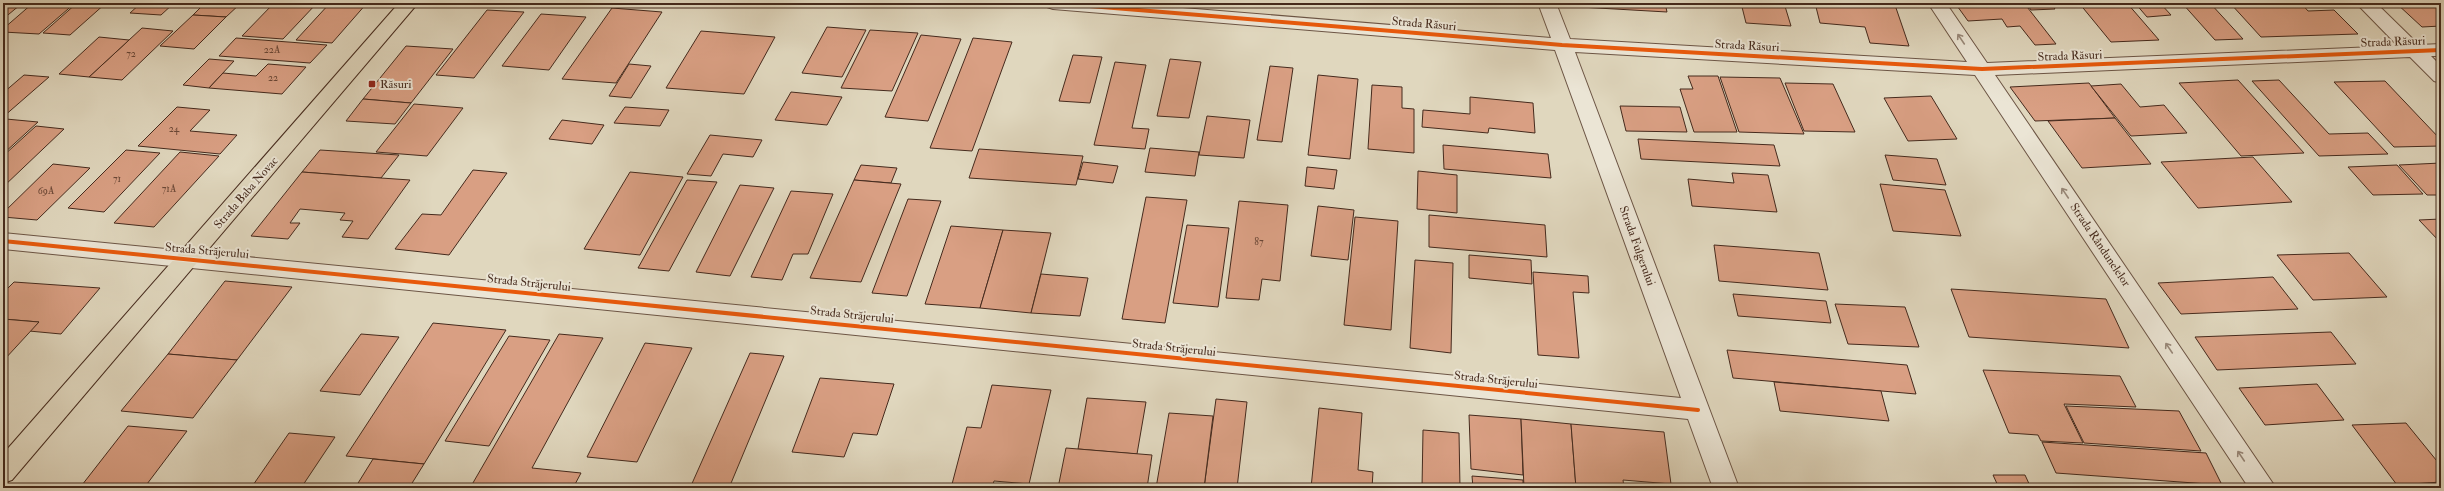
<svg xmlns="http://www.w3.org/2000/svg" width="2444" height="491" viewBox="0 0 2444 491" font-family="'IM FELL Double Pica',serif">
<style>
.building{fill:#d99f83;stroke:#452a1d}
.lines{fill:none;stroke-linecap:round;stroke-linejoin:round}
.minor-casing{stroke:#6c5545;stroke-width:2}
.major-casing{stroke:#452a1d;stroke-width:2}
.minor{fill:#ebe5d5;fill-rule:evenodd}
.major{fill:#e0d7be;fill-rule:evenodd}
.cycleway-casing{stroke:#ebe5d5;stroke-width:6}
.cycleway{stroke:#e8590c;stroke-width:4}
.oneway{stroke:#988879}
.poi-dot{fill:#8f2418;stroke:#ebe5d5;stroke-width:1.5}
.labels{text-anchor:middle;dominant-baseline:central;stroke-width:4;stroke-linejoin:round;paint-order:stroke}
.number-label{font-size:10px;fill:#6a4736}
.street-label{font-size:12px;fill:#452a1d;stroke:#ebe5d5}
.poi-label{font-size:12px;fill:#452a1d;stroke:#ebe5d5;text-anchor:start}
</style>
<rect width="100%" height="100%" fill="#e0d7be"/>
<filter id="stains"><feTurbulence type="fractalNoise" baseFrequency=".005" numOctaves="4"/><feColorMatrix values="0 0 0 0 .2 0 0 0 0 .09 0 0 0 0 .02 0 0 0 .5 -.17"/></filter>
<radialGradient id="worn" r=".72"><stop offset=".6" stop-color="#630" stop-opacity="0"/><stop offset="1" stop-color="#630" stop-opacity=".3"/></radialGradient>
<g class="building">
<path d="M3,3H8L20,5L3,19Z"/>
<path d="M33,3L47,4L75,3L39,34L3,32V29Z"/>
<path d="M77,3H106L70,35L43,33Z"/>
<path d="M141,3H174L161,15L130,13Z"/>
<path d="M205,3H241L226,17L193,15Z"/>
<path d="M274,3H317L283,39L242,36Z"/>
<path d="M330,3H367L332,43L296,40Z"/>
<path d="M1580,3H1665L1667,12L1580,7Z"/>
<path d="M1741,3H1784L1791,26L1746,23Z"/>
<path d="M1815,3L1895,5L1909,46L1870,43L1865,27L1820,23Z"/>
<path d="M1955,3H2024L2056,44L2035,45L2020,26L2007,27L2002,19L1968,21Z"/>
<path d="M2026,3H2051L2055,9L2031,10Z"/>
<path d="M2079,3H2127L2159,40L2111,42Z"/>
<path d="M2135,3H2160L2171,15L2147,17Z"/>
<path d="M2182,3H2210L2243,39L2215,40Z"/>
<path d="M2230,3H2301L2308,11L2334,10L2358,34L2261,37Z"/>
<path d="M2396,3H2440L2441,26L2422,27Z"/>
<path d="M612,8L662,12L616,83L562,79Z"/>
<path d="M487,10L524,12L474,78L436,75Z"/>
<path d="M541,14L586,17L549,70L502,66Z"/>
<path d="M193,15L226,17L194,49L160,46Z"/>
<path d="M827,27L866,30L842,77L802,73Z"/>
<path d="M142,28L173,31L122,80L89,77Z"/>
<path d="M870,30L918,33L892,91L841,88Z"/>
<path d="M701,31L775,37L744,94L666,88Z"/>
<path d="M921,35L961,39L928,121L885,117Z"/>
<path d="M99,37L129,40L89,77L59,74Z"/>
<path d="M236,38L327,45L310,63L219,56Z"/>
<path d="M973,38L1012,42L972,151L930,148Z"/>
<path d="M406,46L453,49L411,103L363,99Z"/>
<path d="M1073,55L1102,57L1090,103L1059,101Z"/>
<path d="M209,59L234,61L209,88L183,85Z"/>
<path d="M1170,59L1201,62L1189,118L1157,116Z"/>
<path d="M1115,62L1146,65L1132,128L1149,129L1145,149L1094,145Z"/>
<path d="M268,64L306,67L282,94L209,88L223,73L256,76Z"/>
<path d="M629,64L651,66L631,98L609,96Z"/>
<path d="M1270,66L1293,68L1282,142L1257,140Z"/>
<path d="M24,75L49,77L3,117V93Z"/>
<path d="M1318,75L1358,79L1350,159L1308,155Z"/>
<path d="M1688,76H1718L1737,132H1694L1680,89H1693Z"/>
<path d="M1720,77L1780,78L1804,134L1739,132Z"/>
<path d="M2238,80L2304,153L2241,156L2179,83Z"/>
<path d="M2279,80L2329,134L2368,133L2388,154L2319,156L2252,81Z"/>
<path d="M2385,81L2441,140V146L2394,147L2334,82Z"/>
<path d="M1785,83L1833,84L1855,132L1804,131Z"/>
<path d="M2089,83L2115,118L2035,121L2010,87Z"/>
<path d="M2121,84L2140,107L2164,105L2187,133L2131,136L2091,86Z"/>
<path d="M1372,85L1402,87V108L1414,109V153L1368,149Z"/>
<path d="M791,92L842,97L827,125L775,120Z"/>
<path d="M1931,96L1957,139L1908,141L1884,98Z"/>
<path d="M1470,97L1533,103L1535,133L1489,128L1488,133L1422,127L1423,110L1470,114Z"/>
<path d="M363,99L411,103L395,124L346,121Z"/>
<path d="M414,104L463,108L427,156L376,152Z"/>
<path d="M1620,106L1680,107L1687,132L1626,131Z"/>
<path d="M177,107L210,110L190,131L237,135L220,154L138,146Z"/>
<path d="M625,107L669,110L660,126L614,123Z"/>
<path d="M1207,116L1250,120L1244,158L1199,155Z"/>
<path d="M2115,118L2151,164L2082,168L2048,121Z"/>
<path d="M6,119L38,122L3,154V121Z"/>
<path d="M562,120L604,125L592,144L549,139Z"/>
<path d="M36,126L64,129L3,187V156Z"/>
<path d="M710,135L762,140L753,157L723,154L711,176L687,174Z"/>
<path d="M1638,139L1774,145L1780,166L1641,159Z"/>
<path d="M1443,145L1548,154L1551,178L1444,169Z"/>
<path d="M1150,148L1199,152L1195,176L1145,172Z"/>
<path d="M979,149L1083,156L1076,185L969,178Z"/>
<path d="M126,150L160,153L104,212L68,208Z"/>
<path d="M320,150L399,155L381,178L302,172Z"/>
<path d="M180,152L219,156L154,227L114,223Z"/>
<path d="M1885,155L1937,159L1946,185L1893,180Z"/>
<path d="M2253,157L2292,202L2198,208L2161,162Z"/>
<path d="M1083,162L1118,166L1113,183L1078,179Z"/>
<path d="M2441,163V195H2427L2399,165Z"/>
<path d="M53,164L90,168L37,220L3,217V213Z"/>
<path d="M861,165L897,168L891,183L854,180Z"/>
<path d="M2397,165L2423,194L2373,195L2348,167Z"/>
<path d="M1307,167L1337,170L1334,189L1305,186Z"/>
<path d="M473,170L507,173L449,255L395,249L422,214L441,215Z"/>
<path d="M1418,171L1457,175V213L1417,209Z"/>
<path d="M302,172L381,178L410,180L368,239L342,237L353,221L340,220L345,213L300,209L290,223H300L288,239L251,236Z"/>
<path d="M630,172L683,177L640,255L584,249Z"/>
<path d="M1732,173L1768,175L1777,212L1692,206L1688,179L1734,183Z"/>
<path d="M687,180L717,182L669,271L638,268Z"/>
<path d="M854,180L901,184L861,282L810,278Z"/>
<path d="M1880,184L1945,190L1961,236L1893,231Z"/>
<path d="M740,185L774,188L730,276L696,272Z"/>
<path d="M791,191L833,194L808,254H793L782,280L751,277Z"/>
<path d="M1146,197L1187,200L1165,323L1122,319Z"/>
<path d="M908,199L941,201L907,296L872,293Z"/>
<path d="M1239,201L1288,205L1280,281L1262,279L1259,300L1226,298Z"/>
<path d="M1318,206L1354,210L1348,260L1311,256Z"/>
<path d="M1429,215L1545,225L1547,257L1429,247Z"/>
<path d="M1355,217L1398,221L1391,330L1344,325Z"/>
<path d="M2441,219V242H2440L2419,220Z"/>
<path d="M1187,225L1229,228L1218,307L1173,303Z"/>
<path d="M951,226L1003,230L980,308L925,304Z"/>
<path d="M1003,230L1051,233L1031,313L980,308Z"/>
<path d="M1714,245L1819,253L1828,290L1719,281Z"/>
<path d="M2349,253L2387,297L2313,300L2277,255Z"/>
<path d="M1469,255L1531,260L1532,284L1469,278Z"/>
<path d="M1415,260L1453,263L1451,353L1410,348Z"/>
<path d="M1533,272L1588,276L1589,293L1573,292L1579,358L1538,355Z"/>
<path d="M1041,274L1088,278L1080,316L1031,313Z"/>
<path d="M2273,277L2298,309L2181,314L2158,283Z"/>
<path d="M225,281L292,287L237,360L168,354Z"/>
<path d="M14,282L100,288L61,334L29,331L39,322L3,319V293Z"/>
<path d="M1951,289L2106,299L2129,348L1969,337Z"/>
<path d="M1733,294L1826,301L1831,323L1738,316Z"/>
<path d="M1835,304L1905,307L1919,347L1848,344Z"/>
<path d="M3,319L39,322L4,360H3Z"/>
<path d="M433,323L506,330L424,464L346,456Z"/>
<path d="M2331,332L2356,364L2217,370L2195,337Z"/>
<path d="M361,334L399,337L360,395L320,391Z"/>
<path d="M559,334L603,338L532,468L581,473L573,488H470Z"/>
<path d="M509,336L550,340L489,446L445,441Z"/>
<path d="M645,343L692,348L637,462L587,457Z"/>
<path d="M1727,350L1907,365L1916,394L1733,378Z"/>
<path d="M750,353L784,356L729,488H690Z"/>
<path d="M168,354L237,360L193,418L121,411Z"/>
<path d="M1983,370L2120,376L2136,407L2064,404L2083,443L2041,441L2038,435L2009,433Z"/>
<path d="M820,378L894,384L877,435L853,433L844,457L792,452Z"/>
<path d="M1774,382L1881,391L1889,421L1780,411Z"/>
<path d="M2317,384L2344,420L2265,425L2239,388Z"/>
<path d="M992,385L1051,390L1029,484L994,481L992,488H951L967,427L981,428Z"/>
<path d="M1087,398L1146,402L1137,454L1078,449Z"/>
<path d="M1216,399L1247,402L1237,488H1204Z"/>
<path d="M2066,406L2179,411L2201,451L2084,443Z"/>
<path d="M1319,408L1362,413L1358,470L1373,472L1372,488H1311Z"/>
<path d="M1169,413L1213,416L1204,488H1156Z"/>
<path d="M1469,415L1521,419L1523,475L1471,469Z"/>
<path d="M1521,419L1571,424L1576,488H1524Z"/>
<path d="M2406,423L2441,466V482L2397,485L2352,425Z"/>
<path d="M1571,424L1664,432L1671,484L1623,480L1624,488H1576Z"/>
<path d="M128,426L187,431L144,488L82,485Z"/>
<path d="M1423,430L1459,433L1460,488H1422Z"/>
<path d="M289,433L335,437L301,488H251Z"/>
<path d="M2042,442L2206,453L2222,485L2056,473Z"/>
<path d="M1066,448L1152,455L1147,488H1058Z"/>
<path d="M373,459L424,464L409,488H355Z"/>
<path d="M1993,475H2025L2031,488H1999Z"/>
<path d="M1472,476L1523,480V488H1473Z"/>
</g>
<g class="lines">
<g class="minor-casing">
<path id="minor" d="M1044,3H1121L1551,38L1538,3H1556L1570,39L1967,62L1928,3H1946L1987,63L2398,46L2356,3H2376L2419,45L2441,44V56H2431L2441,66V83L2434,81L2410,57L1995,75L2276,488H2249L1975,75L1575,52L1739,488H1713L1688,419L3,249V233L1681,398L1555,50L1053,9L1047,7Z"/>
</g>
<g class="major-casing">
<path id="major" d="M399,3H418L12,480L3,483V454Z"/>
</g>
<use href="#minor" class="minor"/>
<use href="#major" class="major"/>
<g class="cycleway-casing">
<g id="cycleway">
<path d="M1053,3L1562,45L1982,69L2441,50"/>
<path d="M3,241L1698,410"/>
</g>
</g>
<use href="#cycleway" class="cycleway"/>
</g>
<defs><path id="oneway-shaft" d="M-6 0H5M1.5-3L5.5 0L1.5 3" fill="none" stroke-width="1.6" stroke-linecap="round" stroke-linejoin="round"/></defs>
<g class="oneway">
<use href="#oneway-shaft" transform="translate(1961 39) rotate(-124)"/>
<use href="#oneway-shaft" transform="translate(2065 193) rotate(-124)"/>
<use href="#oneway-shaft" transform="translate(2169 348) rotate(-124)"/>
<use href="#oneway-shaft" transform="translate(2241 456) rotate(-124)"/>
</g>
<rect class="poi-dot" x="368" y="80" width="8" height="8" rx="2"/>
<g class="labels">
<g class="number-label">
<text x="272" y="50">22A</text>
<text x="131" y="54">72</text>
<text x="273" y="78">22</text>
<text x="174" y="129">24</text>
<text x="117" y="179">71</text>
<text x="169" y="189">71A</text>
<text x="46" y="191">69A</text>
<text x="1259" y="242">87</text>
</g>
<g class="street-label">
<text transform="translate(1424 24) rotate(5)">Strada Răsuri</text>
<text transform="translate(2393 42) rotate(-2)">Strada Răsuri</text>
<text transform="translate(1747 46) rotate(3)">Strada Răsuri</text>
<text transform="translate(2070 56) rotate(-2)">Strada Răsuri</text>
<text transform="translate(246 193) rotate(-49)">Strada Baba Novac</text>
<text transform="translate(2100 245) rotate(56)">Strada Rândunelelor</text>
<text transform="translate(1637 246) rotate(70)">Strada Fulgerului</text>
<text transform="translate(207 251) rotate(5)">Strada Străjerului</text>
<text transform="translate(529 283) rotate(6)">Strada Străjerului</text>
<text transform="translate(852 315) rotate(6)">Strada Străjerului</text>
<text transform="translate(1174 348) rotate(6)">Strada Străjerului</text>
<text transform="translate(1496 380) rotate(6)">Strada Străjerului</text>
</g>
<g class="poi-label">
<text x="380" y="84">Răsuri</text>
</g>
</g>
<rect width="2444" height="491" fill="none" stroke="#e0d7be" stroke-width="16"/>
<rect x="4" y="4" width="2436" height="483" fill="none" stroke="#452a1d" stroke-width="2"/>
<rect x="8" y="8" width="2428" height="475" fill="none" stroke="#452a1d"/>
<rect width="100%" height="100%" filter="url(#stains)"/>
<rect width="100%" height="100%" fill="url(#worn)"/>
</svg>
